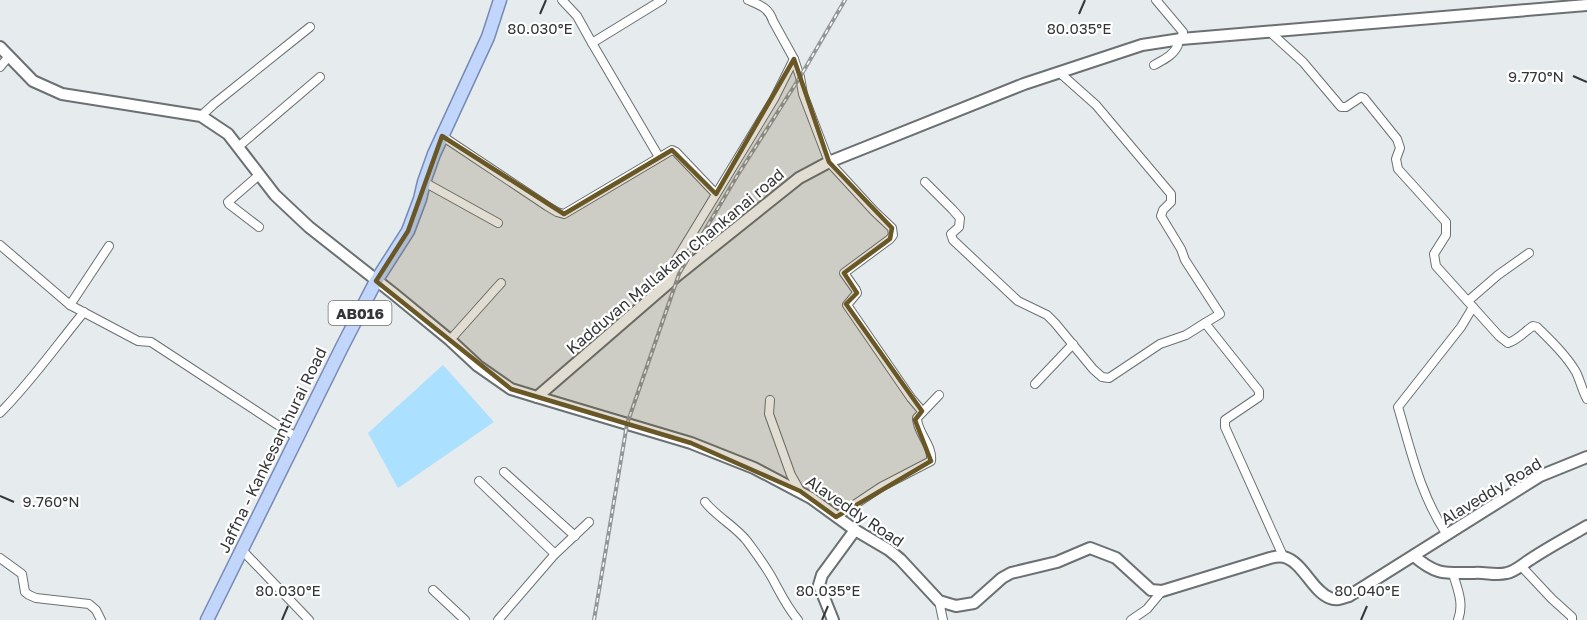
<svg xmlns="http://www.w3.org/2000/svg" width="1587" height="620" viewBox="0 0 1587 620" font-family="'Golos Text',sans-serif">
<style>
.green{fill:#abe0ff}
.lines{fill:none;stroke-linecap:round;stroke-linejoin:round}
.street-casing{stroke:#6b7072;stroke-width:10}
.secondary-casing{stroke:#6b7072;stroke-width:14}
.primary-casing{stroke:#768bb4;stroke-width:15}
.street{stroke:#fff;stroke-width:8}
.secondary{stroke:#fff;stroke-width:10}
.primary{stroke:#c2d6fb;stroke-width:12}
.rail-casing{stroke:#929698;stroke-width:4}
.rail{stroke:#fff;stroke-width:1.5;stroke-dasharray:4.5;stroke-linecap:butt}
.marked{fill:#695725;fill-opacity:0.2;stroke:#695725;stroke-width:4.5;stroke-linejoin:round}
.ticks{fill:none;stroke:#333536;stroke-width:2}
.labels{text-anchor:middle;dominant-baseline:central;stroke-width:4.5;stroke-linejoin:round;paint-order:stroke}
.shield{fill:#fff;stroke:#707272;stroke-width:1.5}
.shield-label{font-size:15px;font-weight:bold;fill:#333536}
.street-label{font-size:16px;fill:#333536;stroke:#fff}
.ticks-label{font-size:15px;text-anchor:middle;fill:#333536;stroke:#fff;stroke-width:4.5;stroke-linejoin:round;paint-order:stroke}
</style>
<rect width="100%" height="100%" fill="#e6ebee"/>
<path class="green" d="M443,365L494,422L398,488L368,433Z"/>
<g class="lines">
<g class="street-casing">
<g id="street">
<path d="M562,0L577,16L592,43L662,0"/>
<path d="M748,0C760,5 769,8 773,21L794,59L800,77L803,94L829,162L874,211L892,228L893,235L890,239L844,273L856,290L857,293L847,305L911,398L922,411"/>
<path d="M1156,0L1183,32L1181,39"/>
<path d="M1270,32L1303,62L1341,107H1346L1361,97L1364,98L1397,139L1400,148L1396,159L1398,169L1446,222V235L1434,254L1436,266L1499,336L1508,343C1518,340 1525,331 1533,326L1537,327C1551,341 1566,355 1576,372C1580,380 1582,390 1587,399"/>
<path d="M592,43L659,157"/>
<path d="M1154,65C1163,60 1173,56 1178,45L1175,40"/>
<path d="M0,67L9,56"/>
<path d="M1060,73L1096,105L1171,194V202L1163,210L1161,216L1181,249L1185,260L1220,314L1205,323L1259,391V397L1256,399L1225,420V427L1283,556"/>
<path d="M201,116L214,104L310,27"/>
<path d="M442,136L547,206L557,212L564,214L672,150L676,152L716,194"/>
<path d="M238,147L320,77"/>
<path d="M259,175L228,202L229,204L259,227"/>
<path d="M424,182L498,223"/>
<path d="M925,182L952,209L960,218L959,227L951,234L953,240L1018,301L1047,315L1055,323L1093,369L1102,377L1109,378L1160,344L1186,335L1205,323"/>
<path d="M0,245L70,305L138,341L151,342L296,437"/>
<path d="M659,288L774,99L794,59"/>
<path d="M1468,301L1498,275L1529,253"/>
<path d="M70,305L109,246"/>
<path d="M450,340L501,283"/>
<path d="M1035,384L1073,344"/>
<path d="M770,400L769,414L791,475L800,491"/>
<path d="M0,413C31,382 56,346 84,312"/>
<path d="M504,472L575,536"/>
<path d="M479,481L555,554"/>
<path d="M705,502C717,517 735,526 747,541C755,552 764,564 771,576C780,592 786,606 798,620"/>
<path d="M836,517L881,487L931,461C933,445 917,433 917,418L939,395"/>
<path d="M1447,535C1420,494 1412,454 1398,407L1461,327L1473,307"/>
<path d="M241,549L309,620"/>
<path d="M0,558L22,574L25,592L29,595L36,598L89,604L96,610L101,620"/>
<path d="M1521,566L1552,599L1572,617V620"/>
<path d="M1453,574C1458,590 1464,604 1458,620"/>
<path d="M433,590L465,620"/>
<path d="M939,601L943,620"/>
<path d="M498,620L555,554L589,522"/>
<path d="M1131,620L1147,609L1162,591"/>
</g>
</g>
<g class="secondary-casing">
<g id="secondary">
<path d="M0,47L33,81L62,94L201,116L228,134L275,195L309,227L394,294L450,340L478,366L511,389L537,397L679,274L799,178L829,162L1024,84L1142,45L1181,39L1587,5"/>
<path d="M537,397L691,443L754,468L811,498L855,530L889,550L900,559L939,601L956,606L974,603L1002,578L1011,573L1057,562L1090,548L1116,558L1151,590L1162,591L1270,558C1274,557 1280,556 1284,557C1303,562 1312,591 1330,598C1336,601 1343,598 1349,596L1540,476L1587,457"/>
<path d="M1414,556C1437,576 1446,573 1474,573C1486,572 1495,576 1507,573C1516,571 1523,564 1531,559C1549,547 1568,537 1587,526"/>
<path d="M833,620L819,585L822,575L855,530"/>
</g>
</g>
<g class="primary-casing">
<path id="primary" d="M207,620L342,347L376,281L408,231L420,199L424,182L434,154L488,37L500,0"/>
</g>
<use href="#street" class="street"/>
<use href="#secondary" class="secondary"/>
<use href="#primary" class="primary"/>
<g class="rail-casing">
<path id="rail" d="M594,620L627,424L679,274L737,176L800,77L845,0"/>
</g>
<use href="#rail" class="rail"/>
</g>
<path class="marked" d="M794,59L829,162L892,228L890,239L844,273L857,293L846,304L922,411L915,420L931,461L836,517L800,491L691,443L511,389L376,281L408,231L442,136L564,214L672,150L716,194Z"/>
<path class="ticks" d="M540,14L546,0M1079,14L1085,0M1573,76L1587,82M0,496L14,502M282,620L288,606M822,620L828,606M1361,620L1367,606"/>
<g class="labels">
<rect class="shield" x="328.5" y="301" width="63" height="24" rx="4.5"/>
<g class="shield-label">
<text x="360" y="313">AB016</text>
</g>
<g class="street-label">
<text transform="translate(675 261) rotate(-40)">Kadduvan Mallakam Chankanai road</text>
<text transform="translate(272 450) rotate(-64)">Jaffna - Kankesanthurai Road</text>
<text transform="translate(1491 491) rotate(-31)">Alaveddy Road</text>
<text transform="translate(855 511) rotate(34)">Alaveddy Road</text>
</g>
</g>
<g class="ticks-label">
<text x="540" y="34">80.030°E</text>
<text x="1079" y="34">80.035°E</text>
<text x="1536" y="82">9.770°N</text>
<text x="51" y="507">9.760°N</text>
<text x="288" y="596">80.030°E</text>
<text x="828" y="596">80.035°E</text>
<text x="1367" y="596">80.040°E</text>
</g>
</svg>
